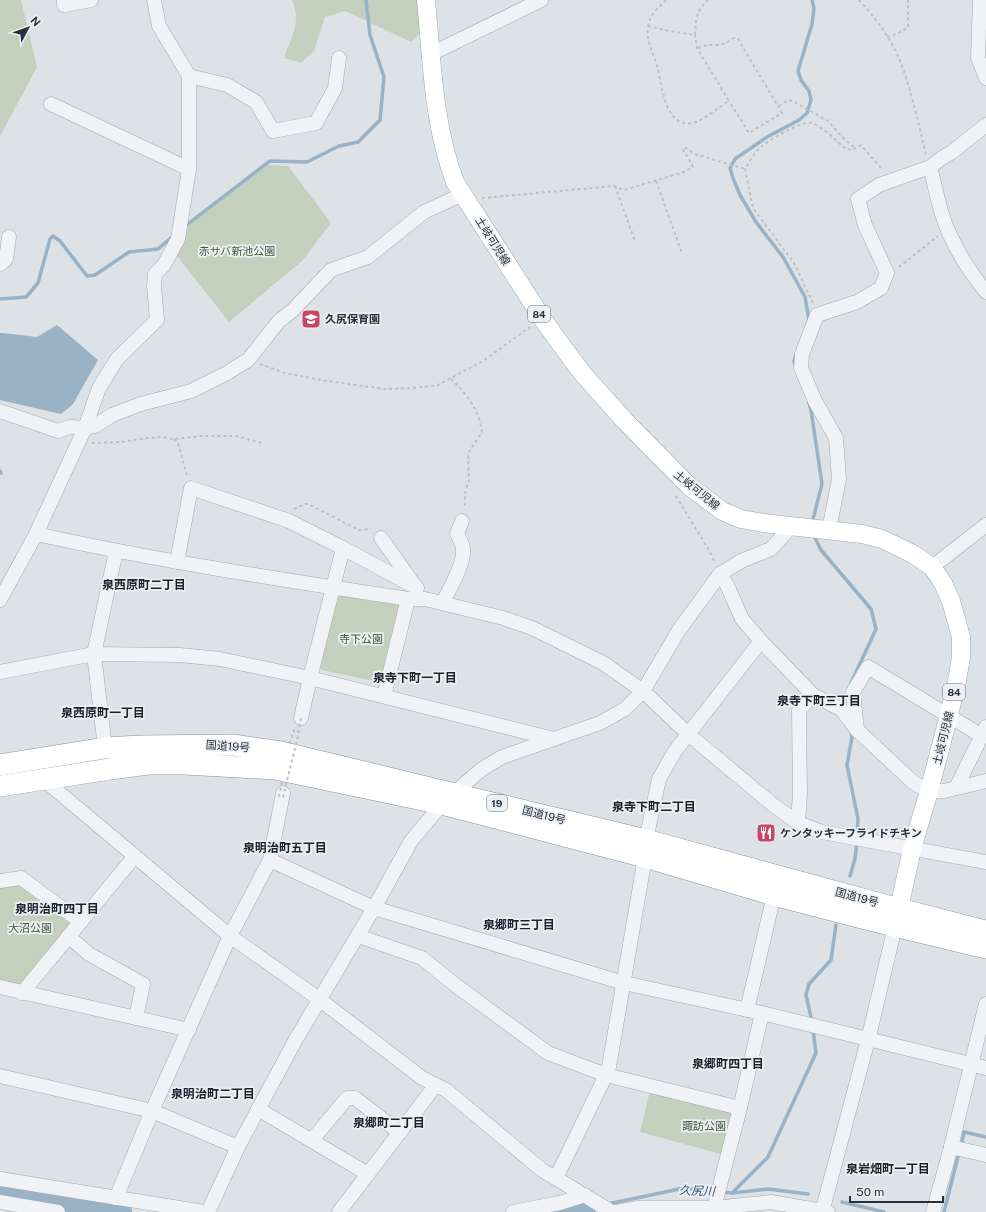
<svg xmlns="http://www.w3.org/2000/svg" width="986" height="1212" viewBox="0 0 986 1212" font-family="'Public Sans','Noto Sans JP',sans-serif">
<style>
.green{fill:#c4d0be}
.water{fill:#99b2c6}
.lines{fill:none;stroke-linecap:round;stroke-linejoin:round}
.stream{stroke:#99b2c6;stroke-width:3.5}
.river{stroke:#99b2c6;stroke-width:22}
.minor-casing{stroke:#a3a9b0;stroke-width:15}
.major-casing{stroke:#9da7b2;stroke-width:19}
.highway-casing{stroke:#85909d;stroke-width:22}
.path{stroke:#bcc0c5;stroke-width:2;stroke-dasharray:3 3;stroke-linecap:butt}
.minor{stroke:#f0f2f5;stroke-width:14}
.major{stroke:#fff;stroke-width:18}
.highway{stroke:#fff;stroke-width:21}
.path-bridge{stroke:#bcc0c5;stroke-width:2;stroke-dasharray:3 3;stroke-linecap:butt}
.labels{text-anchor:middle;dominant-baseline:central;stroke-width:3.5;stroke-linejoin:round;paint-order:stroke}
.shield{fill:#ecf0f4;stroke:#626a73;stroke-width:1}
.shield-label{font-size:10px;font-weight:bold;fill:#27313c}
.street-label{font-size:11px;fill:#27313c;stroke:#ecf0f4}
.park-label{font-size:11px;fill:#3e5835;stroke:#ecf0f4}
.poi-label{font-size:11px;font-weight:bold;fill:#27313c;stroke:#ecf0f4;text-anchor:start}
.neighbourhood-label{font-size:12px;font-weight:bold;fill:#19222d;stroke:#ecf0f4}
.water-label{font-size:12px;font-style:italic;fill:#33536f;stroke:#ecf0f4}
</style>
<rect width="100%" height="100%" fill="#dde2e6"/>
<g class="green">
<path d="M0,0H21L37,67L0,136Z"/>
<path d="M292,0H433L424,29L411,42L345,11L325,17L314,51L301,63L284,58C291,39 302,20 292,0Z"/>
<path d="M268,165L288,166L331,223L302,261L229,322L177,256L189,225Z"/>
<path d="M341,595L401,605L383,683L322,670L320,668L338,597Z"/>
<path d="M20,882L74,922L23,986L0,983V885Z"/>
<path d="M654,1090L733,1109L721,1154L640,1132L649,1095Z"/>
</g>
<path class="water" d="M57,325L98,360L73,404L61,414L0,400V333H3L37,337Z"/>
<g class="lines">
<g class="stream">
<path d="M184,227L270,161L307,162L339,146L358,142L380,120L384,77L370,35L366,0"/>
<path d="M0,299L26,297L38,283L50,239L53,236L60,241L87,276L95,275L129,252L158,249L173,236"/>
<path d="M808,322L809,320L805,297L783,257L756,222L740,195L733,178L730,168L735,159L767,137L799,120L807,113L811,100L809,91L801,80L798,71L812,24L814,8L812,0"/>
<path d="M796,354L794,361L796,367"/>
<path d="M809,403L811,410L822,484L812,523"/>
<path d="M0,471L1,473H0"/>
<path d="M813,534L821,550L871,609L876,629L851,683"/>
<path d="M851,730L852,737L847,765L858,819L857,836"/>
<path d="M850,876L855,859L857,842"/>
<path d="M812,1022L806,995L809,984L831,960L836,925"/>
<path d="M961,1147L964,1132L986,1137"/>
<path d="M722,1192L732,1193L768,1189L808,1194"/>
<path d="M732,1193L768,1157L816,1053L813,1030"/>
<path d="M842,1202L884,1212"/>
<path d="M608,1204L684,1188L716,1192"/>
<path d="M585,1208L594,1206"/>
<path d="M944,1212L959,1153"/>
</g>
<g class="river">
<path d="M0,1192L121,1212"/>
<path d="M563,1212L585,1208"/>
</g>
<g class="minor-casing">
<g id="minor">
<path d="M64,0V5L91,0"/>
<path d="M980,0L978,58L986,78"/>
<path d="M431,54L541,0"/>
<path d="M189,76L227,85L256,102L273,131L316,123L335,88L339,58"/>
<path d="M51,104L189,169"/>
<path d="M930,167C937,193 941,220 954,243C962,260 974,277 986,292"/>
<path d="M0,264L6,259L9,237"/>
<path d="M0,411L58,431L70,427L85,428L95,426L112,415L141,404L191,391L227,373L248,360L279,321L293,310L331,270L368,257L424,212L463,194"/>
<path d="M829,530L839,479L836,438L815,401L801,368L802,354L817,315L857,302L881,288L887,273L865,225L858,199L879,185L930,167L942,158L952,152L986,125"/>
<path d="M36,534C159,561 283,580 408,599H425L503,618L532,628L603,663L643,691L688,734L772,804L798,823L822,832L849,837L986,862"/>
<path d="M381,538L415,586"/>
<path d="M177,562L191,488L289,521L343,548L417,588"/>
<path d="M932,567L986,525"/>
<path d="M720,574L727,585L742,619L761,641L813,695L841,709L857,730L914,783L929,791H944L986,781"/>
<path d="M0,600L36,534L85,428L99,388L117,359L157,320L154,286L155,274L164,265L178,239L189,169V76L159,26L154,0"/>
<path d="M442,603C449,591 465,562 463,549C463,544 459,538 457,534L462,521"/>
<path d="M0,672L94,654L180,655L220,659L310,678L554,739"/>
<path d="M384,696L408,599"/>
<path d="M301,718L310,678L343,548"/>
<path d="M857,730L853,692L868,667L982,736"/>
<path d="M105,748L94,654L116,551"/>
<path d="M43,779L230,936L319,999L422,1078L446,1090L542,1170L612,1212"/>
<path d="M956,788L986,727"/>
<path d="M798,823L800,793L799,710L813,695"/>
<path d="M646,840L659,779L675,751L761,641"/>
<path d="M270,860L374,908L624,983L762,1013L986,1068"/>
<path d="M0,881L21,878L81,922"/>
<path d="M68,936L89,954L143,984L136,1018"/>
<path d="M358,936L422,958L454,984L548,1053L606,1075L740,1108"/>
<path d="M0,987L189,1030"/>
<path d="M22,993L134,857"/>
<path d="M747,1010L774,895"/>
<path d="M0,1076L152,1111L238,1147"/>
<path d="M258,1109L368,1174"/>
<path d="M312,1140L347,1098H355L400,1133"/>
<path d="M951,1147L986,1155"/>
<path d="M556,1178L606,1075L609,1067L645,857"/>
<path d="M0,1179L204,1212"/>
<path d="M116,1198L152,1111L230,936L270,860L283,793"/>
<path d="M0,1202L58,1212"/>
<path d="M714,1208L740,1108L762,1013"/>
<path d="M208,1212L238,1147L296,1039L374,908L411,841L442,804L454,793L482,769L502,757L600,723L625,709L643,691L679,630L720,574L741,561L771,549L791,527"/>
<path d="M339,1212L435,1086"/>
<path d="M513,1212L560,1203L585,1195"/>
<path d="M616,1212L639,1208H714L771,1202L828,1212"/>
<path d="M822,1212L868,1040L895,927"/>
<path d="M933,1212L951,1147L986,1004"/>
</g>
</g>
<g class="major-casing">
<path id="major" d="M426,0C432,61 433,124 455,182L542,318L556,338L583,374L624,420L689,486L722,511L741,519L763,523L862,534L882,539L913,554L932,567L943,583L951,601L961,637V657L957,681L949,715L929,791L912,849L896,922"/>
</g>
<g class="highway-casing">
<g id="highway">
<path d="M0,765L105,748L141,746L233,745L281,752L646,840L899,909L986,931"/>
<path d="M0,786L110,769L148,764H185L275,769L442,804L645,857L774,895L870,920L986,948"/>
</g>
</g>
<g class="path">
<path d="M666,0C658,8 649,15 648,27C646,41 653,52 657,66C662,83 664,128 692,123C703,121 719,107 729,101L697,48L695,35"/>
<path d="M859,0C874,16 889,36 898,56C911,87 918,122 926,155"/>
<path d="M648,26L669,31L695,35C696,19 696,11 708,0"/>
<path d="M887,37L901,32L908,27V0"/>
<path d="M698,48L707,45H720L726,43L734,38L738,39L782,113L749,133L729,101"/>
<path d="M779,106L788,100L793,101L828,121L841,136L855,148"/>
<path d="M656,181L682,253"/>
<path d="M615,186L635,241"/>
<path d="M482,198L614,186L624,190L684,172L693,167L688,157L684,153L683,148H686L695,154L745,169"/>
<path d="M899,267L938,236"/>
<path d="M813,303L794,263L753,208L745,169C749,163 752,156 757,151C764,142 800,121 811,123C823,126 837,142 846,149L852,150L861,145L882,169"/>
<path d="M260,364L285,373L327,381L385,389L414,388L438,385L483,361L530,327"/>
<path d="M451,379C467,394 479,410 482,432L469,452L468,459L469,480L465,493V509"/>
<path d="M174,439L178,443L187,476"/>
<path d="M92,443L121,442L147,438L163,437L172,439L203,436H236L262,443"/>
<path d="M676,496L710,552L715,563"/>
<path d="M294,509L305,504H308L359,530L371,529"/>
</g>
<use href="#minor" class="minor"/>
<use href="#major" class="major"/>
<use href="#highway" class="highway"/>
<g class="path-bridge">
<path d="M298,733L301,718"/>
<path d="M282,782L279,796L283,797L299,732L294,730L289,745"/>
</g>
</g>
<defs>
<g id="school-square" transform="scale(1)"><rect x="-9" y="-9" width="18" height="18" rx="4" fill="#c94564" stroke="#ecf0f4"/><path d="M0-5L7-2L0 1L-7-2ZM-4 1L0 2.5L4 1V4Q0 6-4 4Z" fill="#fff"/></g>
<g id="restaurant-square" transform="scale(1)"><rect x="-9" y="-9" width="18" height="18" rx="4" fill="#c94564" stroke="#ecf0f4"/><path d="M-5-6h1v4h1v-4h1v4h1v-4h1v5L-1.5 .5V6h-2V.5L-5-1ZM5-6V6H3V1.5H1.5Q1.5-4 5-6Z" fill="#fff"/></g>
</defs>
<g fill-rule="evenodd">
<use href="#school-square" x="311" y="319"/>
<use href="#restaurant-square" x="766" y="833"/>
</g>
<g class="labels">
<g class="shield">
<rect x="528" y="306" width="22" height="16" rx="3"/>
<rect x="943" y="684" width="22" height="16" rx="3"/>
<rect x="487" y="795" width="20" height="16" rx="3"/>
</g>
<g class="shield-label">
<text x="539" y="314">84</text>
<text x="954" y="692">84</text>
<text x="497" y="803">19</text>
</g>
<g class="street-label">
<text transform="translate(493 241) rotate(58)">土岐可児線</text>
<text transform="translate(697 490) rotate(39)">土岐可児線</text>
<text transform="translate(943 738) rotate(-76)">土岐可児線</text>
<text transform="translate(228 746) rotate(4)">国道19号</text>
<text transform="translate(544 815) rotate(14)">国道19号</text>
<text transform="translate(857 897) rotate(15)">国道19号</text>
</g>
<g class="park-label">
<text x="237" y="251">赤サバ新池公園</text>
<text x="361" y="639">寺下公園</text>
<text x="30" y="928">大沼公園</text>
<text x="704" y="1126">諏訪公園</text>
</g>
<g class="poi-label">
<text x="325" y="319">久尻保育園</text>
<text x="780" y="833">ケンタッキーフライドチキン</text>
</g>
<g class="neighbourhood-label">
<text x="144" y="585">泉西原町二丁目</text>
<text x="415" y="678">泉寺下町一丁目</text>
<text x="819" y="701">泉寺下町三丁目</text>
<text x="103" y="713">泉西原町一丁目</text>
<text x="654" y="807">泉寺下町二丁目</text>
<text x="285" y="848">泉明治町五丁目</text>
<text x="57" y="909">泉明治町四丁目</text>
<text x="519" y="925">泉郷町三丁目</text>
<text x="728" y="1064">泉郷町四丁目</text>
<text x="213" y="1094">泉明治町二丁目</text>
<text x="389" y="1123">泉郷町二丁目</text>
<text x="888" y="1169">泉岩畑町一丁目</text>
</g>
<g class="water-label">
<text transform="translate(697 1191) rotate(2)">久尻川</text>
</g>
</g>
<g transform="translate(28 28) rotate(49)" stroke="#ecf0f4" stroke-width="3" paint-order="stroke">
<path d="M0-3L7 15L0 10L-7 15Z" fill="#27313c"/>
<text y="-6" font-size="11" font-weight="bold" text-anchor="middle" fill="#27313c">N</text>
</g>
<path d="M850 1196v6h93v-6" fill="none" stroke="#27313c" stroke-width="2"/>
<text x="856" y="1196" font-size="12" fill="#27313c" stroke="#ecf0f4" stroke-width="3" paint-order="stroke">50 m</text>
</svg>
